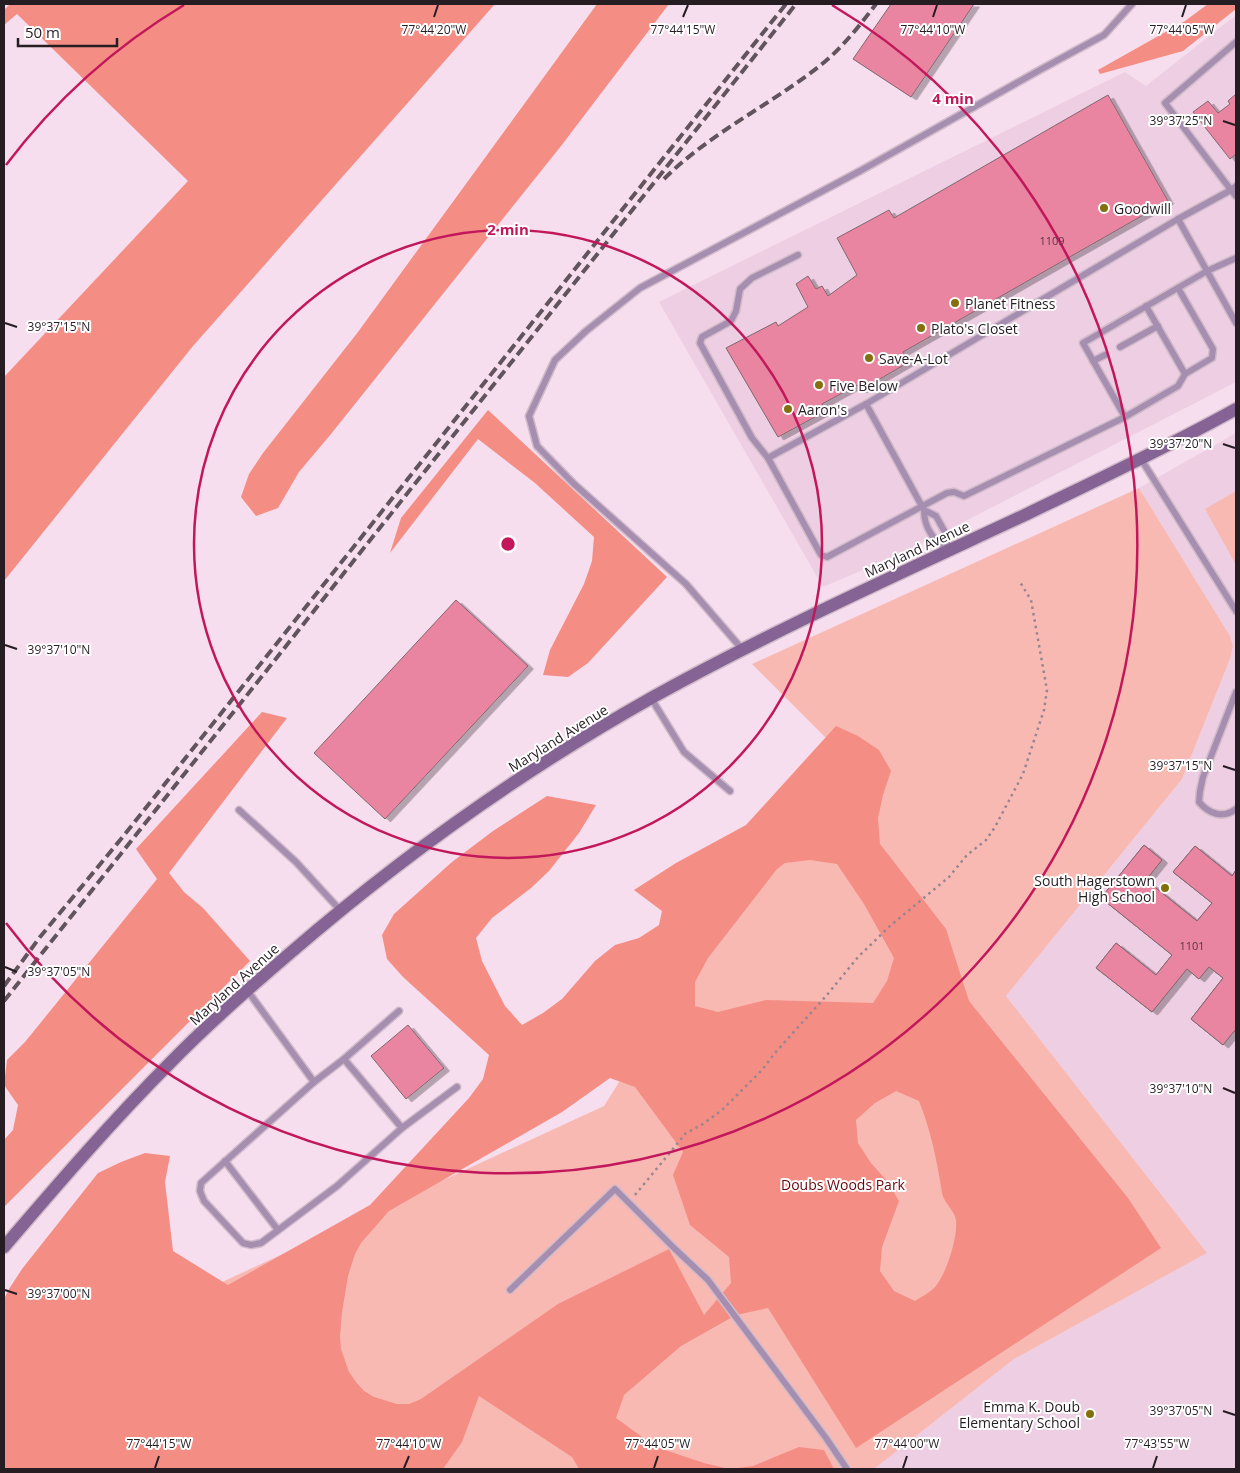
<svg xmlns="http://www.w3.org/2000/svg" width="1240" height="1473" viewBox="0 0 1240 1473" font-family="'Open Sans',sans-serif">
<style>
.built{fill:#edcee2}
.green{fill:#f9b9b3}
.forest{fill:#f48d84;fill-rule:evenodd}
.building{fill:#e984a1;stroke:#81686e;filter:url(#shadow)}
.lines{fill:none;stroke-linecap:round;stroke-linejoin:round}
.lane-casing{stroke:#d1bbc9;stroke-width:9}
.secondary-casing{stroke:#d1bbc9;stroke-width:15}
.path{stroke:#978691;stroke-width:2.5;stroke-dasharray:2.5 4;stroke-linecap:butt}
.lane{stroke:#a68eb0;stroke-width:6}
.secondary{stroke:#866395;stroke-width:12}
.rail{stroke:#62545d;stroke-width:4;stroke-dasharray:10 5;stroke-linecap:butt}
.ticks{fill:none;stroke:#261d23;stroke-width:2}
.ring{fill:none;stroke:#c2185b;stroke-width:2.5}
.poi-dot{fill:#846f0e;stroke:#fff;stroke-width:2}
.labels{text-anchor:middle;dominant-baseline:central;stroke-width:4;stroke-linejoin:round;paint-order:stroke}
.number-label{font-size:11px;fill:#573742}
.poi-label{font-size:14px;fill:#261d23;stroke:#fff;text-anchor:start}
.street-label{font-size:14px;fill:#261d23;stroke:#fff}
.park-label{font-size:14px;fill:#65060c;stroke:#fff}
.ticks-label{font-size:12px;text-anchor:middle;fill:#261d23;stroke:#fff;stroke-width:4;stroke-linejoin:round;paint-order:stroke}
.centre{fill:#c2185b;stroke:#fff;stroke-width:2.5}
.ring-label{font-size:15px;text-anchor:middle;font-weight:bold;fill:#c2185b;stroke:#fff;stroke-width:4;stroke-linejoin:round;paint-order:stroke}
</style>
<defs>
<filter id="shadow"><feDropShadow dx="5.5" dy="3" stdDeviation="0" flood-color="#0004"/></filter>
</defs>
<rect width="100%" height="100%" fill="#f6deee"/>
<g class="built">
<path d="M1236,15V382L907,551L823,587L659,302L1125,72L1146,86Z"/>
<path d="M1236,433V1469H874L1014,1359L1207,1253L1006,996L1182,779L1230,659L1233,645L1230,636L1139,488Z"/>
</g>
<g class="green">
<path d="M1139,488L1230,636L1233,646L1230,659L1182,779L1006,996L1207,1253L1014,1359L874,1469H55L107,1335L604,1106L833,745L752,664Z"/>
<path d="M1236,491V565L1205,509Z"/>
</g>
<g class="forest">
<path d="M10,4H495L193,346L4,581V377L188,181L17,14L4,25V10Z"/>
<path d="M597,4H669L561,146L331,434L299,472L278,508L256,516L241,497L249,474L263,453L358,332Z"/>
<path d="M1208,4H1236V9L1183,51L1100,74L1098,70L1185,21Z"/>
<path d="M488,410L667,577L588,663L568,677L543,675L550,650L584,584L592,561L594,537L535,483L478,439L390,553L401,518Z"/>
<path d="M262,712L287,718L169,873L184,892L203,908L250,961L4,1207V1140L13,1130L18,1105L4,1085L7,1060L25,1042L157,879L136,849Z"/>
<path d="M836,726L858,736L879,750L891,771L883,795L878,818L880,844L946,929L969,1001L1128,1198L1161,1248L856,1448L768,1308L736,1315L681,1346L624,1395L616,1418L656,1447L704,1463L729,1469L753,1466L799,1447L824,1450L834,1469H579L572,1457L479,1396L462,1442L443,1469H4V1299L9,1289L22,1269L98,1173L121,1162L145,1153L170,1156L165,1182L173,1251L228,1285L370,1205L469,1098L483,1079L489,1055L403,977L387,959L382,935L394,914L452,862L493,831L547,796L596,805L579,833L549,871L531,888L492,918L476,938L482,961L505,1006L522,1025L543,1013L562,999L595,961L615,945L639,938L659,925L662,911L634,890L676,863L746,825ZM810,860L837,864L864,904L894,958L887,981L873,1003L766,1000L718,1012L695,1006V982L708,958L777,869L785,863ZM610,1078L635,1087L683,1152L673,1175L690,1225L729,1257L731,1283L704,1315L669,1249L558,1304L421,1399L409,1404H397L374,1397L364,1391L356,1382L349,1372L341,1349L340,1336L342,1312L348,1276L355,1254L361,1243L389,1211L562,1112ZM896,1091L919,1101C931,1131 937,1161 942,1193C944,1203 955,1211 956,1220C958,1237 946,1276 934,1288C929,1293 921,1297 915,1301L894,1291L880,1271L882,1247L899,1201L887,1181L871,1163L858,1143L856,1120L875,1103Z"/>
</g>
<g class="building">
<path d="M891,4H974L911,97L853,59Z"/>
<path d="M1236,94V154L1230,159L1193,112L1208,101L1218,113L1230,104L1228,101Z"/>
<path d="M1108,95L1168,201L903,352L909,362L861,390L857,385L822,404L826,411L778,437L726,348L776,322L778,326L808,307L796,284L808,276L816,289L822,286L828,296L857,275L837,238L889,210L894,218Z"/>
<path d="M456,600L528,666L385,819L314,753Z"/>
<path d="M1144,845L1162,860L1146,880L1197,921L1212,903L1173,872L1195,846L1232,876L1236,870V907L1213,936L1227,947L1219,956L1232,966L1236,960V1029L1223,1045L1191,1019L1223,978L1209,967L1199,979L1187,969L1152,1012L1096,968L1116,943L1156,975L1172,955L1101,898Z"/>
<path d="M1144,845L1162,860L1146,880L1197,921L1212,903L1173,872L1195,846L1232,876L1236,870V1029L1223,1045L1191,1019L1223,978L1209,967L1199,979L1187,969L1152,1012L1096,968L1116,943L1156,975L1172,955L1101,898Z"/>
<path d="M408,1025L444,1068L406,1099L371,1056Z"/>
</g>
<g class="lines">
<g class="lane-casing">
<g id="lane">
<path d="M1236,42L1165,103L1231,190L1236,186"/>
<path d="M1236,196L1231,190L1178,219L1236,323"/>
<path d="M1178,288L1213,349L1212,358L1185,374"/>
<path d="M1120,347L1158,326"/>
<path d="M1093,361L1105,355"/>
<path d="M866,404L768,458L821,555L827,557L947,493L954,492L964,496L1125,417L1178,386L1185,374L1146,306"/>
<path d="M1125,417L1083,343L1207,271L1236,258"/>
<path d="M768,458L752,438L700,343L702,337L731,321L736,311L740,289L752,278L798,255"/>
<path d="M1141,459L1236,611"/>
<path d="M924,510L936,516L946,534L948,551C934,540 924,529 924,510L866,404L1178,219"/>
<path d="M742,649L686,584L573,483L537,446L529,416L555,360L586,331L640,288L860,171L1038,71L1104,35L1132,4"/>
<path d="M1236,692L1203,777L1200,791L1199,802C1209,814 1223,819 1236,809"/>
<path d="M651,698L684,752L730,791"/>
<path d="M239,810L296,862L340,910"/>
<path d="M247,990L314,1082L201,1183L200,1191L204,1201L243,1243L251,1245L261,1243L337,1186L402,1128L457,1087"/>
<path d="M344,1059L399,1011"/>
<path d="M314,1082L344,1059L402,1128"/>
<path d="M225,1161L278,1230"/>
<path d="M510,1290L615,1189L674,1248L708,1280L826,1438L847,1469"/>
</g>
</g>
<g class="secondary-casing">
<path id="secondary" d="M4,1247C58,1184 112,1121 171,1062C208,1024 248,989 289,954C401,857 523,770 653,697C774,630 901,573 1027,514C1097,480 1168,447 1236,409"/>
</g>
<path class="path" d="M635,1195L686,1133L703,1124L722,1110L762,1070L774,1054L827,995L858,957L890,926L949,877L967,855L986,840L995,827L1023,774L1044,710L1047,690L1031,600L1020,582"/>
<use href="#lane" class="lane"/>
<use href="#secondary" class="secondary"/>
<g class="rail">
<path d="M664,179C711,132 771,105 822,64C843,47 860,25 876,4"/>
<path d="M4,986L40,937L121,839L786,4"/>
<path d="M4,1001L796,4"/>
</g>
</g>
<path class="ticks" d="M434,17L438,5M683,17L688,5M933,17L937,5M1182,17L1186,5M1223,121L1235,125M5,323L17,327M1223,444L1235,448M5,645L17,649M1223,766L1235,770M5,967L17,972M1223,1088L1235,1093M5,1290L17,1294M1223,1411L1235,1415M155,1468L159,1456M404,1468L409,1456M654,1468L658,1456M903,1468L907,1456M1153,1468L1157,1456"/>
<g class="ring">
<circle cx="508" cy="544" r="314"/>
<path d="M6 165A629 629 0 0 1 184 5M832 5A629 629 0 1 1 6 923"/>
</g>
<g class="poi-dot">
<circle cx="1104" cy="208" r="5"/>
<circle cx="955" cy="303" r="5"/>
<circle cx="921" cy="328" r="5"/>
<circle cx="869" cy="358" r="5"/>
<circle cx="819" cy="385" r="5"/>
<circle cx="788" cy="409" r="5"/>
<circle cx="1165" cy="888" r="5"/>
<circle cx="1090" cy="1414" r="5"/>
</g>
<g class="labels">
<g class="number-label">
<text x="1052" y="240">1109</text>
<text x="1192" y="945">1101</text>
</g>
<g class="poi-label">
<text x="1114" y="208">Goodwill</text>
<text x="965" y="303">Planet Fitness</text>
<text x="931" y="328">Plato's Closet</text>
<text x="879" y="358">Save-A-Lot</text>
<text x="829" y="385">Five Below</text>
<text x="798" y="409">Aaron's</text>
<text x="1155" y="880" text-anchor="end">South Hagerstown<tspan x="1155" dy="16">High School</tspan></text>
<text x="1080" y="1406" text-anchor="end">Emma K. Doub<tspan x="1080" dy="16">Elementary School</tspan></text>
</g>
<g class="street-label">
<text transform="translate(917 549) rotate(-25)">Maryland Avenue</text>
<text transform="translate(558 738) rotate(-32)">Maryland Avenue</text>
<text transform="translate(234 984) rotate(-42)">Maryland Avenue</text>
</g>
<g class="park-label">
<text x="843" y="1184">Doubs Woods Park</text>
</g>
</g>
<g class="ticks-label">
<text x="434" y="34">77°44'20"W</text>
<text x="683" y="34">77°44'15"W</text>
<text x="933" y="34">77°44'10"W</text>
<text x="1182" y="34">77°44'05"W</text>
<text x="1181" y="125">39°37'25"N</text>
<text x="59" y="331">39°37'15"N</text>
<text x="1181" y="448">39°37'20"N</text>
<text x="59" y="654">39°37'10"N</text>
<text x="1181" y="770">39°37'15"N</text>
<text x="59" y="976">39°37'05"N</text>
<text x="1181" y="1093">39°37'10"N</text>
<text x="59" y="1298">39°37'00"N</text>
<text x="1181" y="1415">39°37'05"N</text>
<text x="159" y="1448">77°44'15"W</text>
<text x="409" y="1448">77°44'10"W</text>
<text x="658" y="1448">77°44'05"W</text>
<text x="907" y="1448">77°44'00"W</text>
<text x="1157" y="1448">77°43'55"W</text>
</g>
<circle cx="508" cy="544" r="8" class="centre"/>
<g class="ring-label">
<text x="953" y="104">4 min</text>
<text x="508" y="235">2 min</text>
</g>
<rect width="1240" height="1473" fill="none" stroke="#261d23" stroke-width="10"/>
<path d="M18 38v8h99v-8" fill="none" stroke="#261d23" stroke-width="2.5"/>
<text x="25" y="38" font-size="15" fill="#261d23" stroke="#ffffff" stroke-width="4" paint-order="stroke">50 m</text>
</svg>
